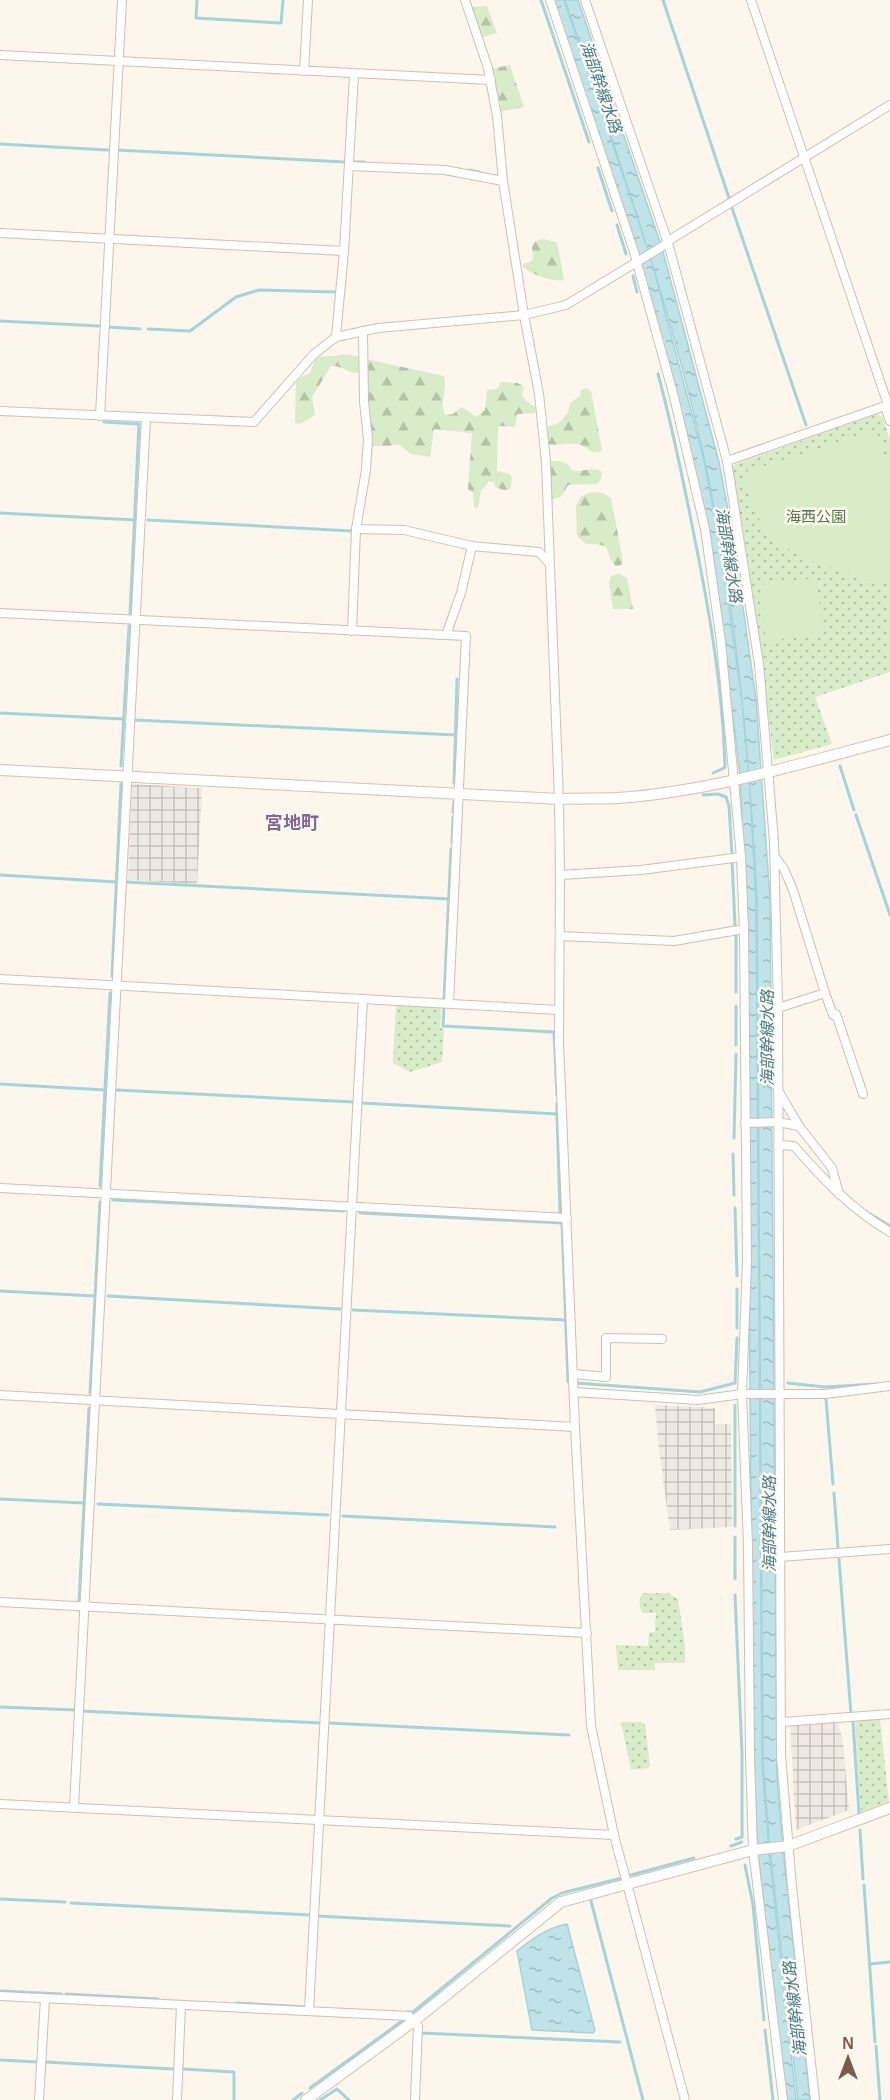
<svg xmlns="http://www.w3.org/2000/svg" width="890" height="2100" viewBox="0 0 890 2100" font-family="Helvetica,'Noto Sans JP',sans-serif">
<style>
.industrial{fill:url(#industrial-grid)}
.green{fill:url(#green-dots)}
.forest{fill:url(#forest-firs)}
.pitch{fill:#d8ecc9}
.water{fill:url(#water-ripples);stroke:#a5d3da;stroke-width:1.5}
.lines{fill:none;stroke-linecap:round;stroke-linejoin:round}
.stream{stroke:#a5d3da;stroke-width:3}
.street-casing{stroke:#d1beb0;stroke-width:10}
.secondary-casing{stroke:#d6c0b0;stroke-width:12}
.street{stroke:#fff;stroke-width:8}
.secondary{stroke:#fff;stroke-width:10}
.labels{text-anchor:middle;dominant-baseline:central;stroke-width:5;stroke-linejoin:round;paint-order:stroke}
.park-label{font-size:15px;fill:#537a41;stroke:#fffaf3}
.water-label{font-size:16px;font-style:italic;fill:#437c86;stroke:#fffaf3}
.quarter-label{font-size:18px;font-weight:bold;fill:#846695;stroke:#fffaf3}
</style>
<defs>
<pattern id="industrial-grid" width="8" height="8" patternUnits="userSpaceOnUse" patternTransform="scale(1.5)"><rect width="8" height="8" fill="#efe9e4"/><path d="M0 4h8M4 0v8" fill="none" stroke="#c7c0bb"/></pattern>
<pattern id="green-dots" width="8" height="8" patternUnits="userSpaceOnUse" patternTransform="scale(1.5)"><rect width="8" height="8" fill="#d8ecc9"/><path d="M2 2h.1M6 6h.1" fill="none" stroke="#b4c2a5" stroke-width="1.8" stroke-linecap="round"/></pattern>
<pattern id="forest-firs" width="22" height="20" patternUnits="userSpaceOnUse" patternTransform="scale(1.5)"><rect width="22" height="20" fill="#d8ecc9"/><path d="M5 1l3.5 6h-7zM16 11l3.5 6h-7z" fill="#b4c2a5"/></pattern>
<pattern id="water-ripples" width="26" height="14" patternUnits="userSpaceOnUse" patternTransform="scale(1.5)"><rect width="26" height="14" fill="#bfe3e8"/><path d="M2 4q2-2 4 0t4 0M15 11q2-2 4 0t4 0" fill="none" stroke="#a0bbbe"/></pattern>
</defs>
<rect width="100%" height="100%" fill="#fdf6ec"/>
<g class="industrial">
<path d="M132,784L202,788L197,884L128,880Z"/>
<path d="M655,1405L715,1408V1424H731L732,1527L670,1530L659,1449Z"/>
<path d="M838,1721L843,1743L849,1810L796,1830L790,1724Z"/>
</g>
<g class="green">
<path d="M877,414L883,417L890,440V672L815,697L832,744L774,760L751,581L732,467L736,464Z"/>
<path d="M396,1004L441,1007L440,1028L444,1029L442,1062L410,1072L393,1063Z"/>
<path d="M643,1593H668L678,1599L685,1645V1663H655V1670H618L616,1645L648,1646L649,1632H655L656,1613H642C639,1605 638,1600 643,1593Z"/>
<path d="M880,1719L889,1802L861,1813L855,1721Z"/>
<path d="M621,1722H642L645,1725L650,1765L648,1768L631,1770Z"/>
</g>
<g class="forest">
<path d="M487,6L497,33L480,38L470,7Z"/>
<path d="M510,65L524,107L499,112L501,103L498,100L491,69Z"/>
<path d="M542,239L557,242L564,280C552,282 532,275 523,267L524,263H529L533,259L532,247L534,242Z"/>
<path d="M343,354L359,357L360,370L358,373C347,373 341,365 331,366L312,397L315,415L300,424L295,423L296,382L301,377L310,373L315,359C324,354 333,358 343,354Z"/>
<path d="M366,359L444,376C448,389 439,404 445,415L453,414L462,407L476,417L485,410L487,390L497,389L501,382L518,383L524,387L522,396L526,401L536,407L535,413L517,414L515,427L500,426L498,428L497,471L510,474L512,478L511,489L504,490L495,487L494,482L489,481L481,491L478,508L474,507L473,493L468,489L472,433L434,429L430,457L411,454L398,444L389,446H370L366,403Z"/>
<path d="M586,388L591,391L602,450C592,456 590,449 581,445C571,442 558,446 547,444V427L559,423L568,413L570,403L580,396L581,390Z"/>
<path d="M553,461C565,461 567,462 573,471C583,472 612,461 598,484L568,485L561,497L553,499L548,498V463Z"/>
<path d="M592,492L603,493L611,498L623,561L621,565L616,566C601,552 619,544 586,544L577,536L576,506L581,496Z"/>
<path d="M619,574L627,578L633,609H613L609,583L611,576Z"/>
</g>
<g class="pitch">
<path d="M866,433L878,439L890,470V580L876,583L809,560L785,547L768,534L755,512L742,473Z"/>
<path d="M816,578L823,634L766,641L760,585Z"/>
</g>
<g class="water">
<path d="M553,0H564L650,255L704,460L719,538L742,700L749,772L756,899L762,1762L769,1851L796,2100H786L758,1852L753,1757L746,901L740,774L736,742L708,534L693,460L640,261Z"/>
<path d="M565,0H578L662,248L719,462L733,536L756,699L770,899L777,1779L783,1849L810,2100H798L770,1850L763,1762L757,899C749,752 736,606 705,462C671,305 616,152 565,0Z"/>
<path d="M567,1924L595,2030L593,2033L532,2030L517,1951C533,1938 547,1928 567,1924Z"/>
</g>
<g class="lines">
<g class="stream">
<path d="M197,0L196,18L281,23L283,0"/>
<path d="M541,0L589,142"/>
<path d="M663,0L729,198"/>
<path d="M0,144L108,150"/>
<path d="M117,150L344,162"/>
<path d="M354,162H364"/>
<path d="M598,168L612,211"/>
<path d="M469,170L479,172"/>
<path d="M732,208L806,425"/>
<path d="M617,225L626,254"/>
<path d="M633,276L637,292"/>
<path d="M0,321L99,326"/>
<path d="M108,327L140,329"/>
<path d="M148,329L190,331L236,297L259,290L336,292"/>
<path d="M658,374C673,429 684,484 695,540C710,615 723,690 725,767L722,769L713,773"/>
<path d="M104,422L139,424L130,614"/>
<path d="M0,513L136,520"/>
<path d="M148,520L352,531"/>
<path d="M0,713L124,719"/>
<path d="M134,720L456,735"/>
<path d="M121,766L129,626"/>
<path d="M840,766L854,810"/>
<path d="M454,783L457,679"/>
<path d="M703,795L718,794L726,797L729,806L732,855"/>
<path d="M453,812L454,801"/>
<path d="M856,815L890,915"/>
<path d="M452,842L453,817"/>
<path d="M732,861L735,925"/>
<path d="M0,875L117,882"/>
<path d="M126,882L449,899"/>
<path d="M736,934V992"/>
<path d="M112,976L121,784"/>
<path d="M444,999L451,849"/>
<path d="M444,1007L443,1026L554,1032L557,1095"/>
<path d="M736,1045V1006"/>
<path d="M0,1084L105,1090"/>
<path d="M117,1090L354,1102"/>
<path d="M362,1103L557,1114L560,1214"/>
<path d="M557,1103V1113"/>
<path d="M734,1138L736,1054"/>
<path d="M733,1154L734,1195"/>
<path d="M100,1186L110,993"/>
<path d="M113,1200L344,1211"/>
<path d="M735,1208L737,1276"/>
<path d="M360,1213L562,1223L568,1382H571"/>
<path d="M870,1214L890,1226"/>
<path d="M737,1289V1328"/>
<path d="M0,1291L95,1296"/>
<path d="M108,1296L340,1309"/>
<path d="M353,1310L566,1320"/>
<path d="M576,1383L700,1392L735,1383L737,1338"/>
<path d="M788,1383L825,1387L876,1384"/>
<path d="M90,1393L100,1202"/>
<path d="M826,1399L833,1484"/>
<path d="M735,1405V1526"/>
<path d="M834,1493L838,1547"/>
<path d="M0,1499L84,1503"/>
<path d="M98,1504L328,1515"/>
<path d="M343,1516L555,1527"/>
<path d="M839,1559L851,1714"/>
<path d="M735,1579V1537"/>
<path d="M735,1595L742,1753V1837L736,1839"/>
<path d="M79,1602L89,1408"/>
<path d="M0,1707L76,1710"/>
<path d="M82,1711L321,1723"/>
<path d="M853,1722L859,1813"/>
<path d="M329,1723L569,1735"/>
<path d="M860,1830L863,1879"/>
<path d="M731,1846L742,1842"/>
<path d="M745,1865L753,1905L764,2020"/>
<path d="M631,1875L694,1858"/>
<path d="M864,1885L875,2042"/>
<path d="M0,1899L65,1902"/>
<path d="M591,1901L643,2100"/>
<path d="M71,1903L311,1915"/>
<path d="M316,1916L510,1926"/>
<path d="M870,1964L890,1962"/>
<path d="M0,1991L61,1994"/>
<path d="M66,1994L158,1999"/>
<path d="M237,2003L307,2007"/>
<path d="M407,2012H413L552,1898L562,1893L622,1878"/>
<path d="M765,2030L773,2100"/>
<path d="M421,2036V2033L620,2042"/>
<path d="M876,2046L880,2100"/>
<path d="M0,2060L38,2062"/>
<path d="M45,2062L173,2069"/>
<path d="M183,2069L234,2072V2100"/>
<path d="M310,2088L402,2021"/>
<path d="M293,2100L302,2093"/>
<path d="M320,2100L337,2089L349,2100"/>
</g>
<g class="street-casing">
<g id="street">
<path d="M465,0L488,68L497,116L503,181L524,315L539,394L546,462L559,799L560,875L559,1042L575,1427L591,1726L614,1835L685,2100"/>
<path d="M550,0L634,252L674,397L705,529L721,642L741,857L744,929L747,1261L742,1394L748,1544L750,1757L753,1850L783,2100"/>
<path d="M585,0L668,243L727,461L759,664L774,841L778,1008L781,1756L792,1887L815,2100"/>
<path d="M0,55L491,80"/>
<path d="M304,71L308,0"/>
<path d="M349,166L445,170L503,181"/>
<path d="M0,233L344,251"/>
<path d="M668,241L890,105"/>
<path d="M336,337L344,251L354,74"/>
<path d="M885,406L890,421"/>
<path d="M0,411L254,422L314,354L336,337L378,328L524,315L566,305L668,243"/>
<path d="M100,416L122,0"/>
<path d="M727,461L888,405L751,0"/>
<path d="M356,529L404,530L472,546L539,552L549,563"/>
<path d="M0,613L466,636L449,1003"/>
<path d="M352,631L356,529L366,470L368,439L364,402L363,331"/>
<path d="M446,635L461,593L472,546"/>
<path d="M775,857L784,869L793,890L825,993L778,1008"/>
<path d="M560,875L641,870L741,857"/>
<path d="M560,936L674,941L744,929"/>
<path d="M0,979L558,1010"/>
<path d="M825,993L833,1015L836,1014L863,1094"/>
<path d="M778,1090L799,1126"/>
<path d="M745,1123L778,1122L799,1126L832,1168L839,1194"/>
<path d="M778,1145L794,1146C823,1179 851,1209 890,1232"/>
<path d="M0,1188L567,1218"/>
<path d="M574,1374L606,1377V1338L662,1339"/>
<path d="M574,1392L698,1400L742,1394H825L890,1386"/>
<path d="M0,1395L575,1427"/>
<path d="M780,1557L890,1549"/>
<path d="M0,1602L587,1633"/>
<path d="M782,1722L890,1714"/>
<path d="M0,1804L614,1835"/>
<path d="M74,1807L146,418"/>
<path d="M0,1996L409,2016L418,2026L415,2100"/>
<path d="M309,2011L363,999"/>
<path d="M39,2100L45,1999"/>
<path d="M177,2100L181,2005"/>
</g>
</g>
<g class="secondary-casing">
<g id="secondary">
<path d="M0,770L559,799C578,798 598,799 618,798C708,792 803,763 890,740"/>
<path d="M306,2100L414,2021L561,1902L753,1850L788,1846L890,1808"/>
</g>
</g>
<use href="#street" class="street"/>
<use href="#secondary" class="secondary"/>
</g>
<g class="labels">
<g class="park-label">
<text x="816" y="516">海西公園</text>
</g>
<g class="water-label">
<text transform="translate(601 87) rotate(71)">海部幹線水路</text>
<text transform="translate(729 555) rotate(81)">海部幹線水路</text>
<text transform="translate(767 1038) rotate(-90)">海部幹線水路</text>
<text transform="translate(769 1524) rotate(-90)">海部幹線水路</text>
<text transform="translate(795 2009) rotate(-97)">海部幹線水路</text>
</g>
<g class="quarter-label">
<text x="292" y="823">宮地町</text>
</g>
</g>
<g transform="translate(848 2058)" stroke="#fffaf3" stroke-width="4.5" paint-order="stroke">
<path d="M0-4.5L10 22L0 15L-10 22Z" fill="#7a5c4d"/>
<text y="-9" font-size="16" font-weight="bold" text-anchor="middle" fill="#7a5c4d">N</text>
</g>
</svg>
